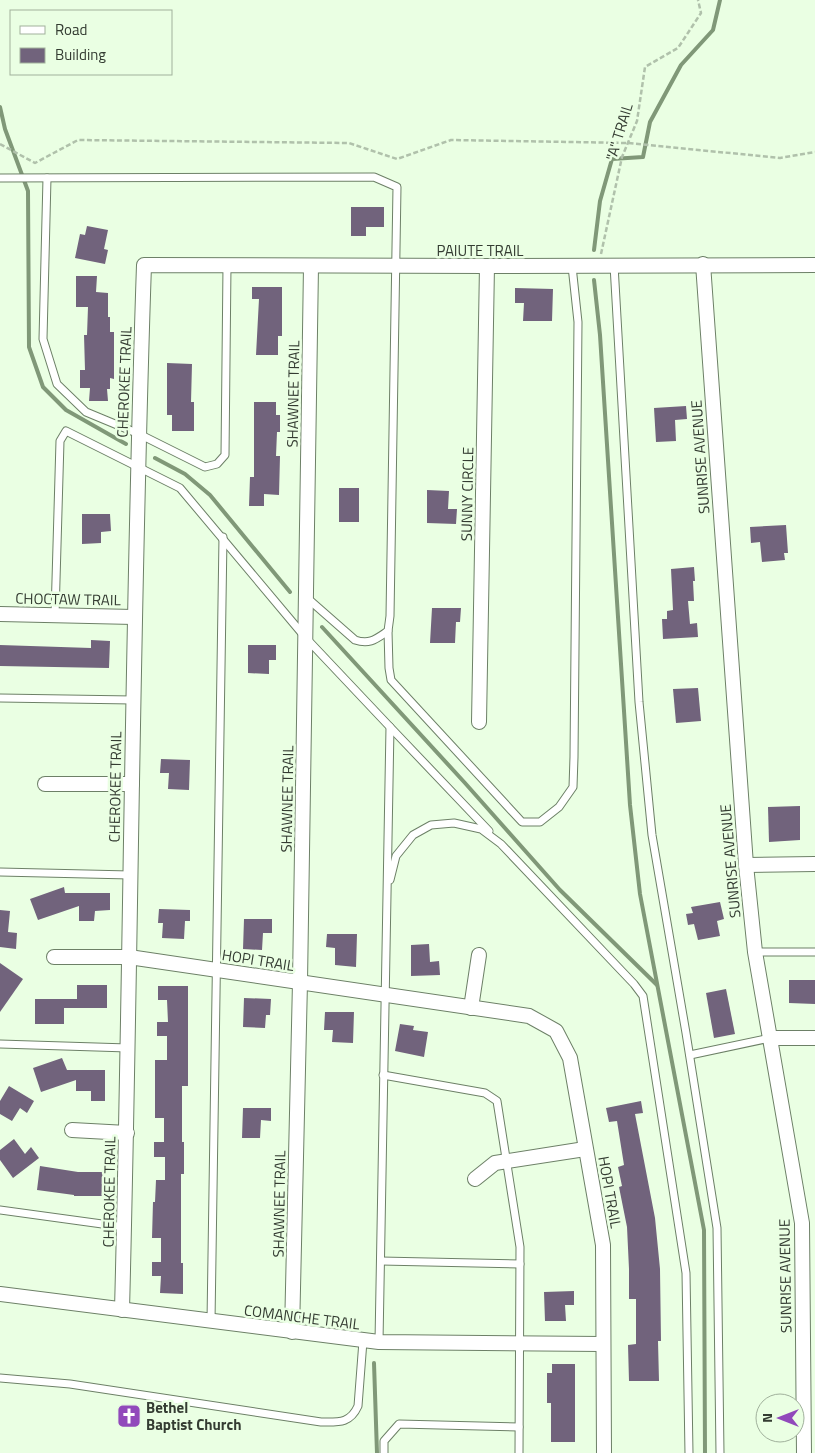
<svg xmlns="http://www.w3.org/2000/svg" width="815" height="1453" viewBox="0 0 815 1453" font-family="'Titillium Web',sans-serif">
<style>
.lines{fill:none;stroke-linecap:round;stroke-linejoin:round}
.stream{stroke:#809878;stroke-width:4}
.building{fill:#71637c}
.service-casing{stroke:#6d8067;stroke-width:9}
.minor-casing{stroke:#6d8067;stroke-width:16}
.path{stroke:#b0c1ab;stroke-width:2.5;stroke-dasharray:5 2.5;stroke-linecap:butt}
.service{stroke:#fff;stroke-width:7}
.minor{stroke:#fff;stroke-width:14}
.labels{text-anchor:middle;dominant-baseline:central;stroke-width:5;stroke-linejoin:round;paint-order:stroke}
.street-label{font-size:15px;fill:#343c32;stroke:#eaffe3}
.poi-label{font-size:15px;font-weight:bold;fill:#343c32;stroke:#eaffe3;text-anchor:start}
</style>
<rect width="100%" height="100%" fill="#eaffe3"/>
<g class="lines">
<g class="stream">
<path d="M0,107L5,129L28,191L29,347L43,387L66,410L126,444"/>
<path d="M594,250L600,201L612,159L643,157L650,122L681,65L713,30L720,0"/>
<path d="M594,280L600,335L630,805L640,894L704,1230L705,1453"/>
<path d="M155,458L185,474L210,495L290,592"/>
<path d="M322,627L465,783L560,890L657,985"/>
<path d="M374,1363L377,1453"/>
</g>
</g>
<g class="building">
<path d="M351,207H384V227H366V236H351Z"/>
<path d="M87,226L108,230L104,249L108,250L105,264L75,258L80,234L85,235Z"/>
<path d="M76,276H97L96,292L108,293V317H110V332H114V379L110,378V389H107L108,401H89L90,388H80V370H85L84,335H87L88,307H76Z"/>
<path d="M252,287H282V336H278V355H256L259,299H252Z"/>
<path d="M515,288L553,289L552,321H523L524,303H515Z"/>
<path d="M167,363L192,364L191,402H194V431H172V415H167Z"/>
<path d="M254,402H276V415H280V432H277L276,456H280L279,495L264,494V506H249L250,477H254Z"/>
<path d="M686,406L687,419L675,420L676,441L656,442L654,408Z"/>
<rect x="339" y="488" width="20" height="34"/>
<path d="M427,490L449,491L448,509H457L456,524L427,523Z"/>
<path d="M82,514H110L111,531L101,532V543L82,544Z"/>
<path d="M786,525L788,553H784L785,560L762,562L760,542L751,543L750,527Z"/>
<path d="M694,567L695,581H693L694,601H688L690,624L697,623L698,637L663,639L662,619H667V611L673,610L671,569Z"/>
<path d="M432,608H461L460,622H456L455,643H430Z"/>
<path d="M91,640L110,641L109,668L0,666V645L91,648Z"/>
<path d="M248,645H276V660H269V674L248,673Z"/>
<path d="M698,688L701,721L676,723L673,689Z"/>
<path d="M161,759L190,760L189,790L168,789L169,773H160Z"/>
<path d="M800,806V840L769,842L768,807Z"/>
<path d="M64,887L65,893H110V910L95,911L94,921H79V906L38,920L30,899Z"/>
<path d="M720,902L724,919L717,921L720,936L698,940L694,924L688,925L686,914L693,913L691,907Z"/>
<path d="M159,909L190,910V921H185L184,939L162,938L163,923H158Z"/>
<path d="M0,910L10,911L8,932L17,933L16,949L0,947Z"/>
<path d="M244,919H272V933H263L262,950L243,949Z"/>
<path d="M327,934H357L356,967L335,965V948L326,947Z"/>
<path d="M429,944L430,962L439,961L440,975L411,976V945Z"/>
<path d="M0,963L23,979L0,1012Z"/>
<path d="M789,980H815V1004L789,1003Z"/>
<path d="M77,985H107V1008H64V1024H35V999H77Z"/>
<path d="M158,986H188V1086H182V1142H184V1174H181V1263H183V1294L160,1293L161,1276H152V1262H161V1238H152L153,1202H155L156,1180H165V1157H154V1142H164V1118H155V1060H167V1036H157V1022H168L167,1000H158Z"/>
<path d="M726,989L735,1034L714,1038L706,993Z"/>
<path d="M244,998L271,999L270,1015H266L265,1028L243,1027Z"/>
<path d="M325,1012H354L353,1043L332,1042L333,1030H324Z"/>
<path d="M400,1024L414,1026L413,1030L428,1032L424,1057L395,1051Z"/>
<path d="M62,1058L67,1070H105V1101H91V1091H76V1080L41,1092L33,1068Z"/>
<path d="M9,1086L34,1101L27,1113L20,1108L12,1121L0,1114V1101Z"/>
<path d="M641,1101L643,1113L635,1114L655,1218L660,1269L661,1341H658L659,1381H629L628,1345L636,1344V1299H629V1269L627,1227L619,1187L622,1186L618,1167L624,1165L617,1121L609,1122L606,1108Z"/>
<path d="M243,1108H271V1121L261,1120L260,1138H242Z"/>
<path d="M14,1139L25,1154L31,1147L39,1158L13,1178L0,1160V1150Z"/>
<path d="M40,1166L78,1172H103V1196H74V1195L37,1190Z"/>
<path d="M574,1291V1305H565L566,1321H545L544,1292Z"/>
<path d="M552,1364H575V1442H551V1403H547V1373H552Z"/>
</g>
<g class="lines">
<g class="service-casing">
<g id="service">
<path d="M0,178L374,177L397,187L390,616L388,631C376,639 370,645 355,640L306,597"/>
<path d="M47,178L43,339L57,384L86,412L139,434L205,467L217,464L225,455L227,266"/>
<path d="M614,265L639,702L652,835L686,1033L717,1228L720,1453"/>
<path d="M55,615L60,441L66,431L180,488L305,637L390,727L379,1342"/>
<path d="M388,631L389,668L391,680L522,822H540L559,807L573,787L574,757L578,322L572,266"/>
<path d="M0,698L133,700"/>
<path d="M390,727L489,831"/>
<path d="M0,872L130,875"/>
<path d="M390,880L396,856L413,835L431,825L454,823L481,829L501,844L634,984L643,996L686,1273L689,1453"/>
<path d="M755,952H815"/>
<path d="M0,1044L128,1048"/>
<path d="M690,1055L770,1038"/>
<path d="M383,1075L485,1093L497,1101L520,1247L519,1453"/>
<path d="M0,1210L124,1227"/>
<path d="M381,1261L520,1264"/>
<path d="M211,1321L223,537"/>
<path d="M0,1378L70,1384L321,1422C338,1422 350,1424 358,1406L363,1341"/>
<path d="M384,1453V1441L399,1424L519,1427"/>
</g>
</g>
<g class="minor-casing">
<g id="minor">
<path d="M703,264L746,865L755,952L802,1223L804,1453"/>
<path d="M0,614L134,617"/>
<path d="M479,722L487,266"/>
<path d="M45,784H132"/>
<path d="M746,865L815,864"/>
<path d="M54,957H129L529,1016L556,1031L570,1058L603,1245L604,1453"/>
<path d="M471,1008L479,955"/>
<path d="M770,1038H815"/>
<path d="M72,1130L127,1133"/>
<path d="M475,1179L495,1163L585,1149"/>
<path d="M0,1294L379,1342L602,1344"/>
<path d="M122,1310C131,962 132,613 144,265L487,266L815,265"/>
<path d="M292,1332L300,982L311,266"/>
</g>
</g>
<g class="path">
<path d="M0,144L35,163L78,140L349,143L397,159L451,140L628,143L780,158L815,152"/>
<path d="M601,254L622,157L637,121L645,67L678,48L701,13L698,0"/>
</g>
<use href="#service" class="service"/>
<use href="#minor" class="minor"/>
</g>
<defs>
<g id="church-square" transform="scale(1.25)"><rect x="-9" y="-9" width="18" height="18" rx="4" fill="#9149bb" stroke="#eaffe3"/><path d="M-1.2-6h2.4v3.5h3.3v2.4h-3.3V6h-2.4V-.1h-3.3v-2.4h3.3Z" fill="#fff"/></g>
</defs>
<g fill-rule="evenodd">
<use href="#church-square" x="129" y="1416"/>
</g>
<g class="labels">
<g class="street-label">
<text transform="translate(619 132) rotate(-73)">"A" TRAIL</text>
<text x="480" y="250">PAIUTE TRAIL</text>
<text transform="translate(124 382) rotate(-88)">CHEROKEE TRAIL</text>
<text transform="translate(293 394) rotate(-89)">SHAWNEE TRAIL</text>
<text transform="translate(700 457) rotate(-94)">SUNRISE AVENUE</text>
<text transform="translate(467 494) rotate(-89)">SUNNY CIRCLE</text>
<text transform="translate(68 599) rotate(1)">CHOCTAW TRAIL</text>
<text transform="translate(115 787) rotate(-89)">CHEROKEE TRAIL</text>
<text transform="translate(287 799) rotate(-89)">SHAWNEE TRAIL</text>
<text transform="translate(730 861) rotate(-95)">SUNRISE AVENUE</text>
<text transform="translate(258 960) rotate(9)">HOPI TRAIL</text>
<text transform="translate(109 1192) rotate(-89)">CHEROKEE TRAIL</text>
<text transform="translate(610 1192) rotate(80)">HOPI TRAIL</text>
<text transform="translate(279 1204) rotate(-89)">SHAWNEE TRAIL</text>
<text transform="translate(785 1276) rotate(-91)">SUNRISE AVENUE</text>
<text transform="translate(302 1317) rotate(7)">COMANCHE TRAIL</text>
</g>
<g class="poi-label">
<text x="146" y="1407">Bethel<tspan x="146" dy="17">Baptist Church</tspan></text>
</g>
</g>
<rect x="10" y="10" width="162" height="65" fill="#eaffe3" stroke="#a1b19c"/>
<rect x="20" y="26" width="25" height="8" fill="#ffffff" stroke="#a1b19c"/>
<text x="55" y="35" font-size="15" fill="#343c32">Road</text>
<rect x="20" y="48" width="25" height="15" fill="#71637c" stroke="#a1b19c"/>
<text x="55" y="60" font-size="15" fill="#343c32">Building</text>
<g transform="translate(780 1418) rotate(270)"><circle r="24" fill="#eaffe3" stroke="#a1b19c"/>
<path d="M0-4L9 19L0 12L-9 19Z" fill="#9149bb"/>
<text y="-8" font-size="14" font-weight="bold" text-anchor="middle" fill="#343c32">N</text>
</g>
</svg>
